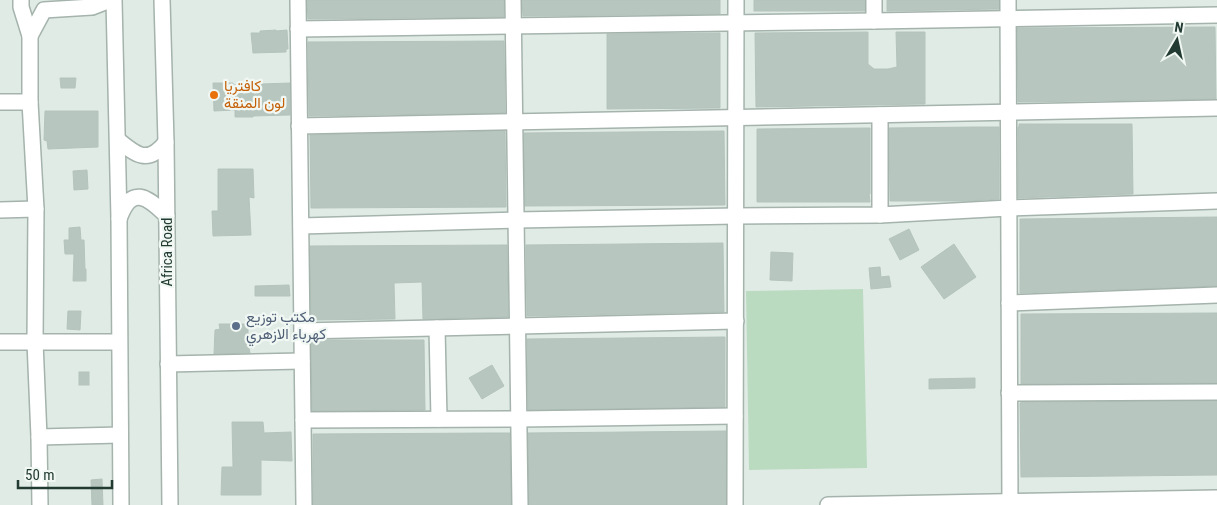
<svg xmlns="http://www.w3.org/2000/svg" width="1217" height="505" viewBox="0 0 1217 505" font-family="'Roboto Condensed',Vazirmatn,sans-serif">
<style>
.grass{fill:#bbdbc1}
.building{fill:#b7c6be;stroke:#b4c4bc}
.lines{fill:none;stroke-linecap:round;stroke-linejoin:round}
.minor-casing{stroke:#a4b3ac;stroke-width:18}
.minor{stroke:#fff;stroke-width:15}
.food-dot{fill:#e8710a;stroke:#f1f8f4;stroke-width:2}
.service-dot{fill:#5c6f8a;stroke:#f1f8f4;stroke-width:2}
.labels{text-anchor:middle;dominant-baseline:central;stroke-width:4.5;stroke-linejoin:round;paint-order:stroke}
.food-label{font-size:15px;fill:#c56008;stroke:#f1f8f4;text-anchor:start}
.street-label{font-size:15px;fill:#223b32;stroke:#f1f8f4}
.service-label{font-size:15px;fill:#4e5e75;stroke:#f1f8f4;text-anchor:start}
</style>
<rect width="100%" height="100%" fill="#e1ebe6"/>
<path class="grass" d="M863,289L867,468L749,470L746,291Z"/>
<g class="building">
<path d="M307,0H504V17L308,19Z"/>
<path d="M522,0H720V14L523,16Z"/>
<rect x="754" y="0" width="111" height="11"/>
<path d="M887,0H999V9L887,11Z"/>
<path d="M1215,27L1216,99L1018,102L1017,28Z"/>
<path d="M276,30V31L287,30L288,49H286V52L253,53L251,33H260V31Z"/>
<path d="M868,32V64L874,69H888L897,67L896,32H925V104L756,107L755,33Z"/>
<path d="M720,33V108L607,109V34Z"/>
<path d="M504,41L505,113L309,116L308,42Z"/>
<path d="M60,78H76L75,88H61Z"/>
<path d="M213,83H233V85L290,83V115L253,116V117H235V110L214,111Z"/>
<path d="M45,111H98V147L48,149L47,141L44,140Z"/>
<path d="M1019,124H1132L1133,194L1018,198V127H1019Z"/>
<path d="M974,127H999V199L968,201H890L889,128Z"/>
<path d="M870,128V194H869L870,202H757V129Z"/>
<path d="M505,131L506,207L311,208L310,135Z"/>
<path d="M724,131L725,205L525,206L524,133Z"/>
<path d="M218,169H253L254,198L249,197L251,235L213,236L212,211H218Z"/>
<path d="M87,170L88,189L74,190L73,171Z"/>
<path d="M1217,217V286L1020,293V219Z"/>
<path d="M80,227L81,240H84L85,269H86V281H73L74,254H65L64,240H69V228Z"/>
<path d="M909,229L919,250L900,260L889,239Z"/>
<path d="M723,243L724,312L527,316L526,245Z"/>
<path d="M954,244L976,277L944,299L921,267Z"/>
<path d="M507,245L508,317L423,319L422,282L394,283L395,319L311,320L310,246Z"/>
<path d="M771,252L793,253L792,281L770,280Z"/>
<path d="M880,267L881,277L889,276L891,287L871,289L869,268Z"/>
<path d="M289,285L290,296H255V286Z"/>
<path d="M68,311H81L80,330L67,329Z"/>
<path d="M1217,313V383L1021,384V314Z"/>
<path d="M219,324H248V336H251L252,348H249L250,353L214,354L215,330L220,329Z"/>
<path d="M725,337V407L528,410L527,339Z"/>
<path d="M311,340H424L425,410L312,411Z"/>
<path d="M492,365L504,386L482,399L469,378Z"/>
<rect x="79" y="372" width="10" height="13"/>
<path d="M975,378V388L929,389V379Z"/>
<path d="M1217,401V475L1021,477L1020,403L1022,402Z"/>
<path d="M232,422H263L264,433L291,432L292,461L261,460V495H221L222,467H233Z"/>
<path d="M726,431V505H529L528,433Z"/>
<path d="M491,433H510L511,505H313V434Z"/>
<path d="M102,479L103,505H92L91,480Z"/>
</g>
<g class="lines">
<g class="minor-casing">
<g id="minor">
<path d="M21,0V7L30,36V102L36,209L35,342L39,437L40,505"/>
<path d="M114,0L119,219L121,505"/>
<path d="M162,0L166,142L170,505"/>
<path d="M298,0L304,505"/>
<path d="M513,0L520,505"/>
<path d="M874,0V21"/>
<path d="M1008,0L1010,505"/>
<path d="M298,29L874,21L1217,15"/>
<path d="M30,36L44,10L92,7L110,0"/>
<path d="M0,102H30"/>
<path d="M880,115V215"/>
<path d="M299,126L1217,108"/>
<path d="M118,140C136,155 148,165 166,142"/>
<path d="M0,210L36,209"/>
<path d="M119,219C131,185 147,196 167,216"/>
<path d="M301,226L516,220L736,216L880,215L1009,208L1217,201"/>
<path d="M1009,303L1217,295"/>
<path d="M437,328L439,419"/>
<path d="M302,331L736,321"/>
<path d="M0,342H119"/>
<path d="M168,364L302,361"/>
<path d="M1009,393L1217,392"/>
<path d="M303,420L519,419L735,416"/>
<path d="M39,437L120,435"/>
<path d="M735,505L736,0"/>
<path d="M828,505L1217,498"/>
</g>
</g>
<use href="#minor" class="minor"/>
</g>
<circle class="food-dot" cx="214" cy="95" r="5"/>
<circle class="service-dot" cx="236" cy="326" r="5"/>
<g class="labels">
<g class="food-label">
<text x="224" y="86">كافتريا<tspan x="224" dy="17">لون المنقة</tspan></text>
</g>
<g class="street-label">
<text transform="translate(167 252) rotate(-90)">Africa Road</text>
</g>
<g class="service-label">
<text x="246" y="317">مكتب توزيع<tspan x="246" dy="17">كهرباء الازهري</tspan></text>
</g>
</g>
<g transform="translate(1177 40) rotate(9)" stroke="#f1f8f4" stroke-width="4" paint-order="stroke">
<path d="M0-4L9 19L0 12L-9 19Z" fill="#223b32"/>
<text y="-8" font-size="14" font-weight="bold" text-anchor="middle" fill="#223b32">N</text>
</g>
<path d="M18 480v8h94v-8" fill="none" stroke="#223b32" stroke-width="2.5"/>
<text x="25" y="480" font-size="15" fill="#223b32" stroke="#f1f8f4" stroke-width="4" paint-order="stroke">50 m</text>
</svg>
